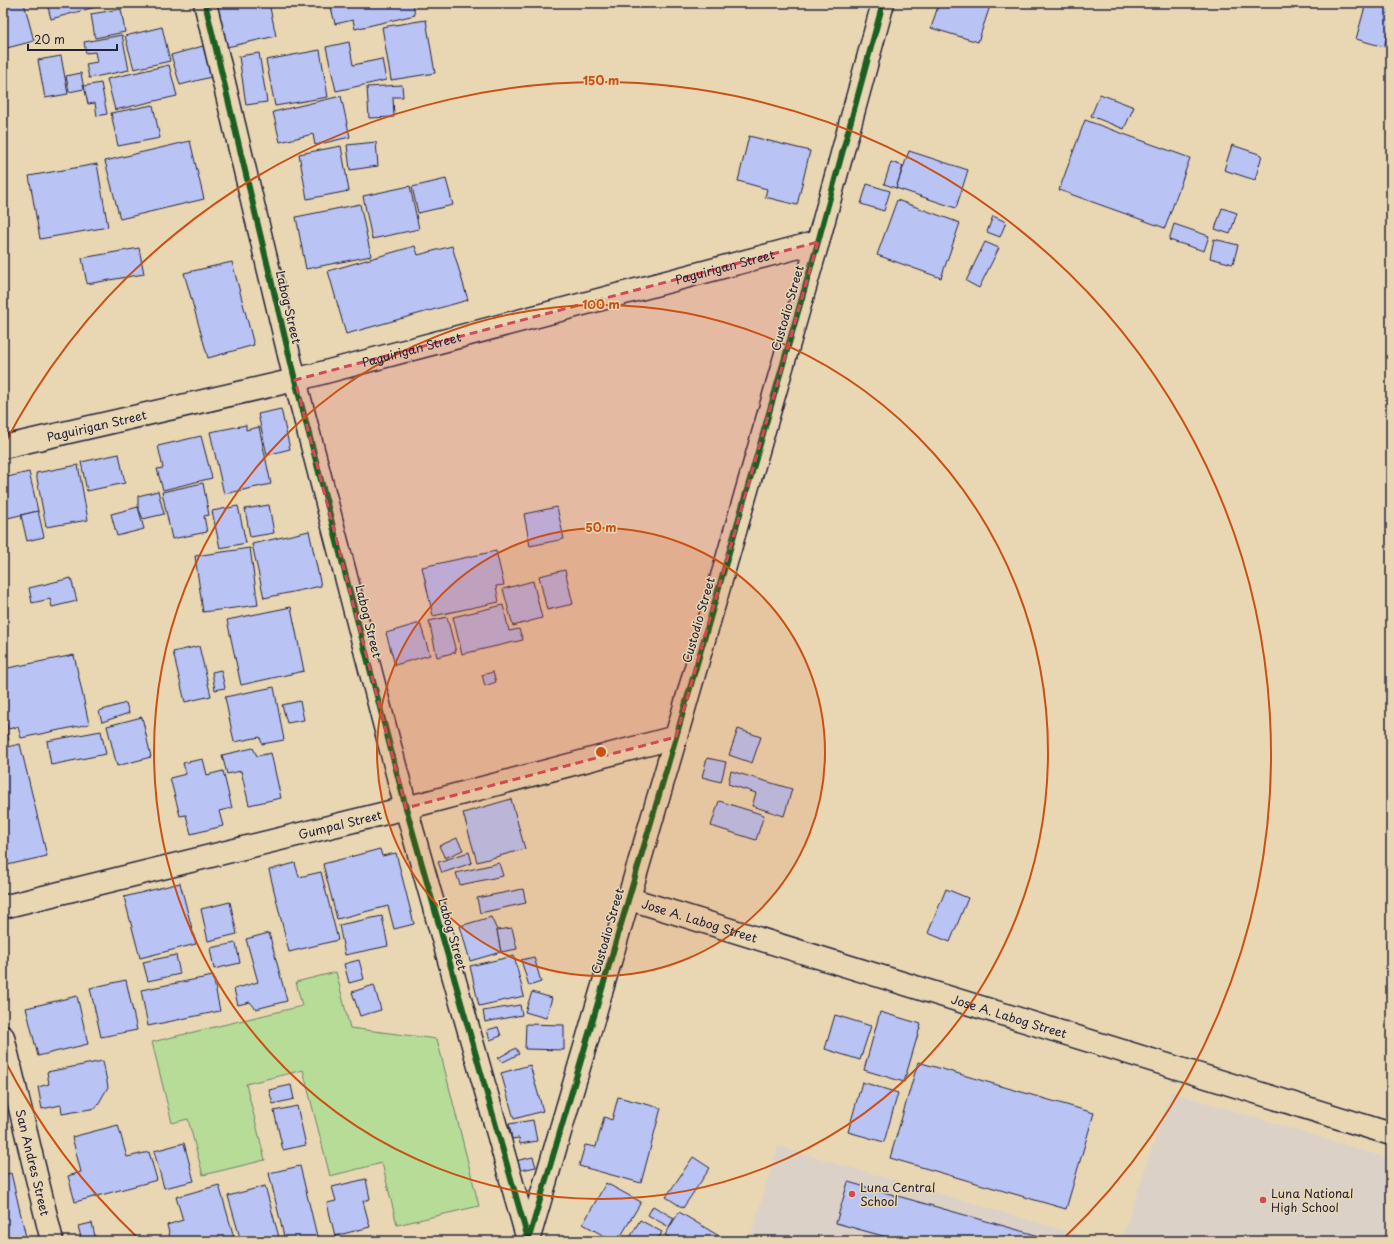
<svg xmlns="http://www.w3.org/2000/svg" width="1394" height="1244" viewBox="0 0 1394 1244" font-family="'Playpen Sans',sans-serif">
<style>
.built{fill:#dbd1c7}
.green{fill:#b7dc97;stroke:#6c7f69}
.building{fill:#b9c3f4;stroke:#22223b}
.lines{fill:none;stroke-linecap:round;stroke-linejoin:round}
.minor-casing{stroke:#22223b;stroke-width:25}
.minor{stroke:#e9d7b4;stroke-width:22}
.cycleway-casing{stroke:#e9d7b4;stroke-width:8}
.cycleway{stroke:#1b5e20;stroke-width:6}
.marked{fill:#d1495b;fill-opacity:0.2;stroke:#d1495b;stroke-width:3;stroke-dasharray:8 5;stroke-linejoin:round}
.ring{fill:none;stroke:#ca5113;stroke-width:2}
.poi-dot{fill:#d1495b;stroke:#e9d7b4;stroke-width:1.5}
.labels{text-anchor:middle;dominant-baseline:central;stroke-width:3;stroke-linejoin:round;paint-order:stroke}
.street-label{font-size:12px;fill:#22223b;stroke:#e9d7b4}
.poi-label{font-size:12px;fill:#22223b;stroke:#e9d7b4;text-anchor:start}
.centre{fill:#ca5113;stroke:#e9d7b4;stroke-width:2}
.ring-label{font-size:12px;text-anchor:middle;font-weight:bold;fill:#ca5113;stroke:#e9d7b4;stroke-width:3;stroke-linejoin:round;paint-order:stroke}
</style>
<rect width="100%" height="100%" fill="#e9d7b4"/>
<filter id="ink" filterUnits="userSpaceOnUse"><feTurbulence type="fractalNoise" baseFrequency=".025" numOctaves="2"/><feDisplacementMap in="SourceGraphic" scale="8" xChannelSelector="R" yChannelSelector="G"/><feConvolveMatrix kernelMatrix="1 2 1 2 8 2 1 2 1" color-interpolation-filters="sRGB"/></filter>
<g filter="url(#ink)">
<g class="built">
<path d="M1171,1092L1391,1159V1241H1121Z"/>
<path d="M778,1146L1100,1241H749Z"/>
</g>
<path class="green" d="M336,972L350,1028L437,1039L479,1206L397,1225L382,1163L330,1176L303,1070L246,1084L265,1160L203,1175L188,1119L172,1123L152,1042L302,1006L296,982Z"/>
<g class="building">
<path d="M3,3H24L34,41L3,49Z"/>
<path d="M47,3H110L51,19Z"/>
<path d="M217,3H269L276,36L227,47Z"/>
<path d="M330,3H413L415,15L355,29L353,20L335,24Z"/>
<path d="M939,3H991L978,42L931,28Z"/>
<path d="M1366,3H1384L1391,5V23L1384,47L1356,39Z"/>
<path d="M121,9L125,32L95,38L91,14Z"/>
<path d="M426,20L435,73L391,80L382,27Z"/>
<path d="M162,27L170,61L134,69L125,36Z"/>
<path d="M122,35L129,70L89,78L86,64L97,62L95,52L86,53L84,42Z"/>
<path d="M349,42L353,65L382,59L386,80L336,91L326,47Z"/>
<path d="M203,46L211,77L180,85L171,55Z"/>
<path d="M320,50L328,97L275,106L266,60Z"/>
<path d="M259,53L267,102L246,105L239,56Z"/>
<path d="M61,56L68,94L45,98L38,60Z"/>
<path d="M169,65L177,96L115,110L107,79Z"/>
<path d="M81,73L84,89L69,92L66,76Z"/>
<path d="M101,83L107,114L97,116L95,103L88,104L84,86Z"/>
<path d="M402,85L403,97H393L394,117L369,118L367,87Z"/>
<path d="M1100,94L1134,107L1124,129L1091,116Z"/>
<path d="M341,96L350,137L315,145L313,134L280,142L273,112Z"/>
<path d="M153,105L160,138L118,146L111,113Z"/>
<path d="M1085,120L1190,158L1165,228L1059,190Z"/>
<path d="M749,136L810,151L797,205L765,197L767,189L738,181Z"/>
<path d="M190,141L204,199L120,219L105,161Z"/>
<path d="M376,142L378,166L350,170L347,145Z"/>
<path d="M1232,145L1262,155L1255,180L1224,170Z"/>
<path d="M341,146L349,191L307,199L299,154Z"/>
<path d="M909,151L968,170L956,208L896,188Z"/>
<path d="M891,162L903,166L896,188L884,184Z"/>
<path d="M97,164L108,227L40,239L29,176Z"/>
<path d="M446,179L453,205L418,213L412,187Z"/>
<path d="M867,184L890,191L884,211L861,204Z"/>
<path d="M410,186L419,229L372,239L363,196Z"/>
<path d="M897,200L960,223L941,278L877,255Z"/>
<path d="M360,204L371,256L306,269L296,217Z"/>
<path d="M1222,208L1237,213L1230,234L1215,229Z"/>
<path d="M993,216L1006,222L1000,237L987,232Z"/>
<path d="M1174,224L1209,236L1204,251L1169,240Z"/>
<path d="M1214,239L1238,245L1233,264L1210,258Z"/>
<path d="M985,242L999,248L979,288L966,281Z"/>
<path d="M415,246L418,255L452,246L468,300L346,334L328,271Z"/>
<path d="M139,248L144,274L87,284L82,258Z"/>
<path d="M232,262L254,345L208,358L184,273Z"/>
<path d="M281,409L290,449L267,455L258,414Z"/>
<path d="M246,425V430L259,427L271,484L224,494L210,432Z"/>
<path d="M201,436L212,478L163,490L157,469L163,468L158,446Z"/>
<path d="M119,454L125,483L87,491L81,462Z"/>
<path d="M78,465L88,520L46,527L36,473Z"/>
<path d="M29,472L38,511L3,519V478Z"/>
<path d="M203,483L209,515L204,516L207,532L172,539L162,492Z"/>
<path d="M158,491L164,514L143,519L138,507V496Z"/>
<path d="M269,505L274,533L250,537L245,509Z"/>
<path d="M238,506L246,543L220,548L212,511Z"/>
<path d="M138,507L144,529L117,536L111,514Z"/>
<path d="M557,507L564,539L530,546L524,514Z"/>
<path d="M38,511L44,537L27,541L21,515Z"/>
<path d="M309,531L321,586L264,598L252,544Z"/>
<path d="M250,548L258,605L203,612L195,556Z"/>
<path d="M496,551L504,585L496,586L499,602L433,616L422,567Z"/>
<path d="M565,570L573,604L547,610L539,576Z"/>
<path d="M71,578L77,601L52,607L50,599L32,603L29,588Z"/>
<path d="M533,581L542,618L513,626L503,589Z"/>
<path d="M503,605L509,631L519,629L523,640L462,654L453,617Z"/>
<path d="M291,607L304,671L241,685L227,620Z"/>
<path d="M447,617L456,652L437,657L429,621Z"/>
<path d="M420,623L430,655L395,665L386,633Z"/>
<path d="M199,646L211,696L185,702L173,652Z"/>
<path d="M74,655L89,724L21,738L18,727L8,729L3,705V669Z"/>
<path d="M221,670L225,688L215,690L212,672Z"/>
<path d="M493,672L496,682L485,686L482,675Z"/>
<path d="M274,687L284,740L262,744L260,737L234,742L225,697Z"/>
<path d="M300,701L304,720L287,723L282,705Z"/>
<path d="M126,703L129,713L102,722L99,711Z"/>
<path d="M3,714L9,740L3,742Z"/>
<path d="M142,717L151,757L117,766L107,726Z"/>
<path d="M738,729L761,737L752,763L729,755Z"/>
<path d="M101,731L106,754L51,765L47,741Z"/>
<path d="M20,744L47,856L3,866V748Z"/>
<path d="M253,748L257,756L271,753L281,798L249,805L241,771L227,774L222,755Z"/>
<path d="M707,758L726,762L721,782L702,777Z"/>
<path d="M203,759L207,775L223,771L232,808L219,811L223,826L191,834L186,815L180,816L170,778L186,774L183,763Z"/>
<path d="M731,771L792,789L784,816L752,806L756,793L728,784Z"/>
<path d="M511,799L525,849L477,862L463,813Z"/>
<path d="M719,801L764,815L756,840L711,826Z"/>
<path d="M457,838L463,850L445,858L439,846Z"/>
<path d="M380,849L382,856L396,853L414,924L394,929L388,906L337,919L323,864Z"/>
<path d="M469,852L472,863L442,873L438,862Z"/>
<path d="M295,863L299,877L321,872L338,940L289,952L269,870Z"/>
<path d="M499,863L503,876L460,885L456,873Z"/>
<path d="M180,883L196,944L140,958L124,897Z"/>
<path d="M523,889L526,903L480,913L477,898Z"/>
<path d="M946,889L968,898L950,942L928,933Z"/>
<path d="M230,902L237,934L208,941L201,909Z"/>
<path d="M382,916L388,946L345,955L339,925Z"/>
<path d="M491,917L497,930L501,952L470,961L460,926Z"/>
<path d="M512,928L517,949L501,952L497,930Z"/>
<path d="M269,933L287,1001L256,1009L250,1002L238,1005L234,989L258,982L246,939Z"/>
<path d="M236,943L240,963L214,969L210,948Z"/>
<path d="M176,955L180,974L148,981L143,962Z"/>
<path d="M514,956L524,996L479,1006L470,966Z"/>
<path d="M534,957L541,982L529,986L521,960Z"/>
<path d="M359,960L364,979L349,983L344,964Z"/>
<path d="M213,976L220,1011L148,1026L141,990Z"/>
<path d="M126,980L137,1030L101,1037L90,988Z"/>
<path d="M374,985L381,1010L360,1016L352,992Z"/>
<path d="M532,992L552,998L546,1018L525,1012Z"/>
<path d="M77,996L88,1044L38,1056L26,1008Z"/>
<path d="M520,1005L522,1015L485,1022L483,1011Z"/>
<path d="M880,1012L921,1024L904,1082L864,1070Z"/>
<path d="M835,1015L871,1026L860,1060L825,1049Z"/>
<path d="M526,1024L564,1025V1050L525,1049Z"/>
<path d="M498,1027L501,1036L490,1040L487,1030Z"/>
<path d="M516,1048L519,1054L503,1062L498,1058Z"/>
<path d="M103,1061L108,1087L96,1108L62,1114L61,1105L42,1109L38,1087L49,1084L47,1072Z"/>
<path d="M918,1062L1094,1113L1066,1209L890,1158Z"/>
<path d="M530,1065L543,1111L514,1119L501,1073Z"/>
<path d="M862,1082L898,1093L884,1142L848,1132Z"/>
<path d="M291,1085L294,1099L273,1104L269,1090Z"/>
<path d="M618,1097L661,1108L641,1183L579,1166L585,1145L596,1147L604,1117L612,1120Z"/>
<path d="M297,1106L306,1145L283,1150L274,1111Z"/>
<path d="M533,1120L537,1141L520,1144L519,1138L512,1139L509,1124Z"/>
<path d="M118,1125L127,1157L149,1152L157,1180L75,1202L68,1176L81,1172L72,1137Z"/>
<path d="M184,1143L194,1181L164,1188L154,1151Z"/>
<path d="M533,1157L536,1167L517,1171L515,1161Z"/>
<path d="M693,1157L710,1168L683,1208L666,1197Z"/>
<path d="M300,1166L318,1240L285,1241L269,1173Z"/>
<path d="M11,1173L27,1241H3V1175Z"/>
<path d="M366,1179L370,1199L363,1201L370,1227L335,1236L327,1203L336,1201L332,1187Z"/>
<path d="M848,1182L1057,1241H901L836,1223Z"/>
<path d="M606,1183L641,1202L618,1241H613L583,1224Z"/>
<path d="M219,1185L235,1241H171L167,1225L183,1220L176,1197Z"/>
<path d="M265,1186L280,1241H241L228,1196Z"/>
<path d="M653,1206L674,1218L669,1227L648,1215Z"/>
<path d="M679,1212L719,1236L716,1241H675L665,1235Z"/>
<path d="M640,1220L662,1232L657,1241H628Z"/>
<path d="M92,1223L96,1241H82L78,1226Z"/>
</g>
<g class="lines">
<g class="minor-casing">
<g id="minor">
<path d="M205,3L295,380L406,808L528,1240"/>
<path id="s1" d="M3,447L295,380L818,242"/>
<path id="s2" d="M627,898L1391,1134"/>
<path id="s3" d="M3,907L406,808L676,737"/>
<path id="s4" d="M3,1037L52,1241"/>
<path d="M528,1241L676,737L818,242L883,3"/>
</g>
</g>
<use href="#minor" class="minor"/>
<g class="cycleway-casing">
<g id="cycleway">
<path d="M205,3L295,380L406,808L528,1239"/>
<path d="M528,1241L676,737L818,242L883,3"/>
</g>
</g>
<use href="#cycleway" class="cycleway"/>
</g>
</g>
<path class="marked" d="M818,242L676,737L406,808L295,380Z"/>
<circle cx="601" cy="752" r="224" fill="#ca5113" fill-opacity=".12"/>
<g class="ring">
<circle cx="601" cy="752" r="224"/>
<circle cx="601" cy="752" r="447"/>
<path d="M139 1239A671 671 0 0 1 3 1057M3 447A671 671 0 1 1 1063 1239"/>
</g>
<g class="poi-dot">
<circle cx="852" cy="1194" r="4"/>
<circle cx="1263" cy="1200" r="4"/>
</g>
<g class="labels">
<g class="street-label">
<text stroke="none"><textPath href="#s1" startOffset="744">Paguirigan Street</textPath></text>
<text transform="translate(289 307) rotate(77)">Labog Street</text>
<text transform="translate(787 308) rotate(-74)">Custodio Street</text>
<text stroke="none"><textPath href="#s1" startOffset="420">Paguirigan Street</textPath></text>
<text stroke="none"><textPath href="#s1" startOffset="96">Paguirigan Street</textPath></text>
<text transform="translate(698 620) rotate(-74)">Custodio Street</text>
<text transform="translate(369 621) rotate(76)">Labog Street</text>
<text stroke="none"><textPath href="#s3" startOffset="347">Gumpal Street</textPath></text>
<text stroke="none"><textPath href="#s2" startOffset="76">Jose A. Labog Street</textPath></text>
<text transform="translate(607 931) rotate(-74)">Custodio Street</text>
<text transform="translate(453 934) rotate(74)">Labog Street</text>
<text stroke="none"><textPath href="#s2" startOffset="400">Jose A. Labog Street</textPath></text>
<text stroke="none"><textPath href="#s4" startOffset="129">San Andres Street</textPath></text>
</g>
<g class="poi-label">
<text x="860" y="1187">Luna Central<tspan x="860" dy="14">School</tspan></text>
<text x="1271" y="1193">Luna National<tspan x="1271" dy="14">High School</tspan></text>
</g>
</g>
<circle cx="601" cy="752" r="6" class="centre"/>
<g class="ring-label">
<text x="601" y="85">150 m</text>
<text x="601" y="309">100 m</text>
<text x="601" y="532">50 m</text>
</g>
<rect width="1394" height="1244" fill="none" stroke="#e9d7b4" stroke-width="16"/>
<rect x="8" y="8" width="1378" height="1228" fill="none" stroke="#22223b" stroke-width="1.5" filter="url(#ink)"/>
<path d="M28 44v6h89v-6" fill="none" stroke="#22223b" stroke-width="2"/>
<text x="34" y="44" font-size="12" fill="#22223b" stroke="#e9d7b4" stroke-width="3" paint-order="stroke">20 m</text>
</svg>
